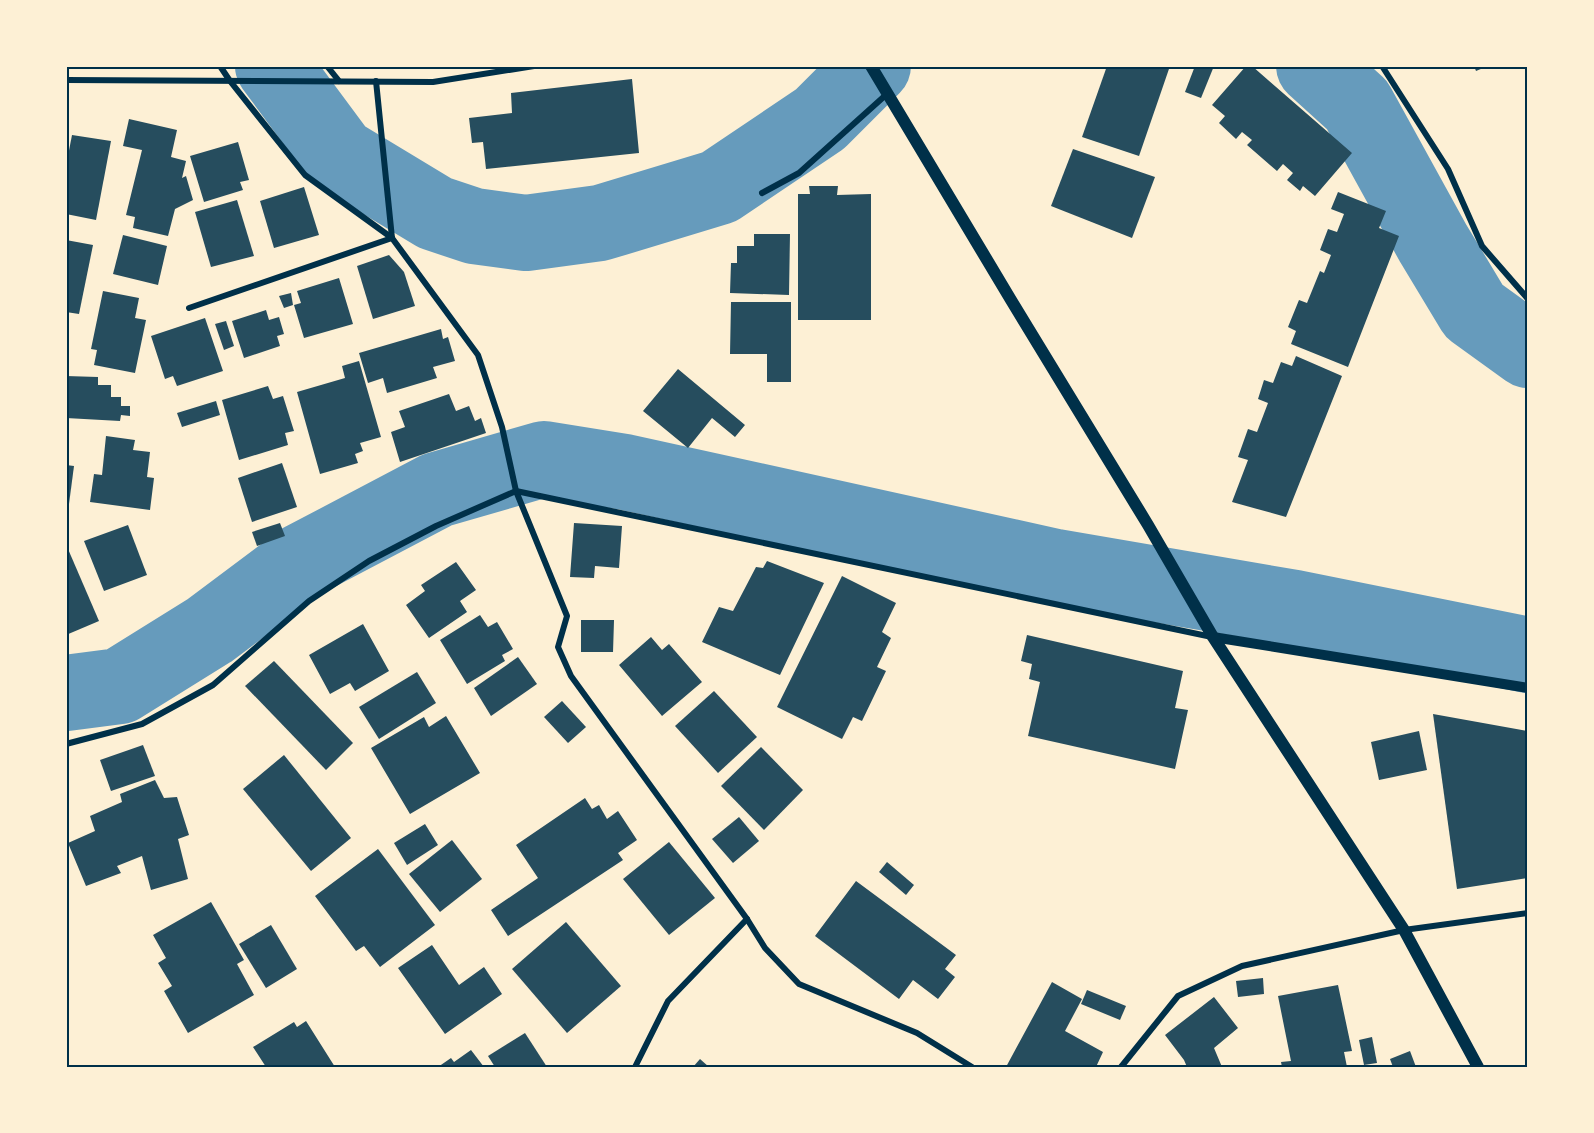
<svg xmlns="http://www.w3.org/2000/svg" width="1594" height="1133" viewBox="0 0 1594 1133" font-family="Commissioner,sans-serif">
<style>
.lines{fill:none;stroke-linecap:round;stroke-linejoin:round}
.river{stroke:#669bbc;stroke-width:76}
.building{fill:#264d5e}
.minor{stroke:#003049;stroke-width:6}
.tertiary{stroke:#003049;stroke-width:10}
.secondary{stroke:#003049;stroke-width:12}
.neatline{fill:none;stroke:#003049;stroke-width:2}
</style>
<rect width="100%" height="100%" fill="#fdf0d5"/>
<g class="lines">
<g class="river">
<path d="M273,66L339,155L435,213L474,226L526,233L600,223L719,187L820,119L873,66"/>
<path d="M1314,66L1357,105L1433,243L1474,311L1528,350"/>
<path d="M66,693L120,686L210,630L302,561L437,490L544,459L625,472L1056,567L1295,608L1528,655"/>
</g>
</g>
<g class="building">
<path d="M1107,66H1170L1139,156L1082,137Z"/>
<path d="M1195,66H1214L1201,98L1185,92Z"/>
<path d="M1246,66H1252L1352,153L1315,196L1303,186L1300,191L1287,180L1293,173L1283,164L1277,171L1247,145L1252,140L1242,132L1236,139L1219,123L1225,116L1212,105Z"/>
<path d="M1474,66H1488L1476,71Z"/>
<path d="M632,79L639,153L486,169L483,142L472,143L469,118L512,113L511,93Z"/>
<path d="M129,119L177,130L171,157L186,161L182,178L186,176L193,200L175,209L168,236L133,228L135,217L126,215L142,150L123,146Z"/>
<path d="M72,135L111,141L96,220L66,214V166Z"/>
<path d="M238,142L249,180L240,182L243,190L204,202L190,156Z"/>
<path d="M1073,149L1155,177L1132,238L1051,206Z"/>
<path d="M809,186H838L837,195L871,194V320H798V194H810Z"/>
<path d="M304,187L319,235L274,248L260,201Z"/>
<path d="M1338,192L1386,211L1379,228L1399,236L1348,367L1291,344L1296,331L1288,327L1299,300L1307,303L1320,271L1324,273L1331,255L1320,250L1328,229L1337,232L1344,214L1331,209Z"/>
<path d="M237,200L254,256L211,267L195,212Z"/>
<path d="M754,234H790L789,295L730,293L731,263H737V246H754Z"/>
<path d="M123,235L167,246L158,285L113,274Z"/>
<path d="M66,240L93,245L79,314L66,312Z"/>
<path d="M389,255L404,272L415,306L373,319L357,266Z"/>
<path d="M339,278L353,324L304,338L294,305L301,303L297,291Z"/>
<path d="M103,291L139,298L135,318L146,320L135,373L94,365L97,350L91,349Z"/>
<path d="M291,293L293,305L284,308L279,296Z"/>
<path d="M731,302H791V382H767V354H730Z"/>
<path d="M266,310L269,320L279,317L284,334L277,336L280,346L244,358L232,321Z"/>
<path d="M205,318L223,371L177,386L173,376L165,379L151,336Z"/>
<path d="M226,321L234,346L224,350L215,324Z"/>
<path d="M441,329L443,339L448,337L455,361L433,367L437,378L387,393L383,378L368,383L359,353Z"/>
<path d="M1296,356L1342,376L1286,517L1232,502L1248,460L1238,457L1248,429L1257,432L1268,403L1258,399L1264,380L1273,383L1281,362L1292,366Z"/>
<path d="M359,361L381,437L360,443L363,451L355,454L358,463L320,474L297,392L345,378L342,366Z"/>
<path d="M678,369L745,425L735,437L712,418L688,448L643,411Z"/>
<path d="M66,376L98,377V385H111V397H121V406H130V416L121,415L120,421L66,418Z"/>
<path d="M268,386L273,399L283,396L294,431L285,433L288,445L239,460L222,400Z"/>
<path d="M449,394L456,411L469,406L475,421L481,418L486,433L400,462L391,432L405,427L399,411Z"/>
<path d="M216,401L220,415L182,427L177,413Z"/>
<path d="M106,436L135,440L133,450L150,452L147,477L154,478L150,510L90,502L94,474L102,475Z"/>
<path d="M282,463L297,507L252,522L238,478Z"/>
<path d="M66,465L74,466L67,519H66Z"/>
<path d="M280,523L285,536L257,546L252,532Z"/>
<path d="M574,523L622,526L619,568L595,566L594,578L570,577Z"/>
<path d="M128,525L147,575L104,591L84,541Z"/>
<path d="M68,549L99,621L66,635V550Z"/>
<path d="M767,561L824,583L780,675L702,642L719,607L733,611L756,567L763,568Z"/>
<path d="M456,562L476,590L460,601L467,612L429,638L406,605L425,591L421,585Z"/>
<path d="M842,576L896,603L882,632L891,638L877,667L886,671L862,721L853,717L842,739L777,707Z"/>
<path d="M480,615L488,627L497,622L513,649L502,655L505,661L467,684L440,640Z"/>
<path d="M581,620H614L613,652H581Z"/>
<path d="M363,624L389,671L355,691L350,683L330,694L309,655Z"/>
<path d="M1027,635L1183,671L1175,708L1188,710L1175,769L1028,736L1040,682L1029,679L1032,664L1021,661Z"/>
<path d="M651,637L662,650L669,644L702,682L662,716L619,665Z"/>
<path d="M518,657L537,684L491,716L474,688Z"/>
<path d="M274,661L353,743L326,770L245,686Z"/>
<path d="M417,672L436,703L379,739L359,707Z"/>
<path d="M714,691L757,737L718,773L675,726Z"/>
<path d="M562,701L586,727L568,743L544,717Z"/>
<path d="M1433,714L1528,731V878L1457,889Z"/>
<path d="M446,716L480,773L410,814L371,748L424,717L429,727Z"/>
<path d="M1419,731L1427,770L1379,780L1371,742Z"/>
<path d="M143,745L155,776L111,791L100,760Z"/>
<path d="M761,747L803,790L764,830L721,786Z"/>
<path d="M284,755L351,838L311,871L243,789Z"/>
<path d="M155,780L164,798L177,797L189,835L178,839L188,879L151,890L142,856L117,866L121,873L86,886L68,843L95,831L90,816L122,802L120,794Z"/>
<path d="M585,798L592,809L599,805L607,819L618,811L637,840L618,853L623,860L508,936L491,910L538,878L516,845Z"/>
<path d="M739,817L759,841L733,863L712,839Z"/>
<path d="M425,824L438,845L407,865L394,843Z"/>
<path d="M452,840L482,879L440,912L409,874Z"/>
<path d="M669,842L715,898L669,935L623,879Z"/>
<path d="M378,849L435,925L380,967L364,946L356,951L315,896Z"/>
<path d="M887,862L914,885L906,895L879,872Z"/>
<path d="M856,881L956,955L945,969L955,977L938,999L913,980L899,999L815,936Z"/>
<path d="M211,902L244,960L237,964L254,995L188,1033L164,991L172,986L158,963L166,958L153,935Z"/>
<path d="M566,922L621,986L567,1033L512,969Z"/>
<path d="M271,925L297,969L266,988L239,944Z"/>
<path d="M432,945L459,985L484,967L502,994L445,1034L398,968Z"/>
<path d="M1263,978L1264,994L1238,997L1236,981Z"/>
<path d="M1052,982L1082,999L1065,1031L1103,1052L1096,1067H1006Z"/>
<path d="M1338,985L1352,1051L1344,1052L1347,1067H1282L1281,1062L1291,1061L1278,996Z"/>
<path d="M1087,990L1126,1006L1120,1020L1081,1004Z"/>
<path d="M1214,997L1238,1028L1214,1048L1222,1067H1187L1184,1060L1165,1035Z"/>
<path d="M306,1021L335,1067H266L253,1047L294,1022L297,1027Z"/>
<path d="M525,1033L547,1067H495L488,1056Z"/>
<path d="M1372,1037L1377,1063L1364,1065L1359,1040Z"/>
<path d="M471,1050L484,1067H438L451,1058L454,1062Z"/>
<path d="M1410,1051L1416,1067H1393L1390,1059Z"/>
<path d="M700,1059L709,1067H693Z"/>
</g>
<g class="lines">
<g class="minor">
<path d="M220,66L230,81L305,175L392,238L478,355L502,427L516,491L567,616L558,647L571,676L747,919L765,948L799,984L917,1033L972,1067"/>
<path d="M327,66L339,81"/>
<path d="M1382,66L1448,169L1482,246L1528,299"/>
<path d="M66,80L433,82L534,66"/>
<path d="M376,81L392,238"/>
<path d="M762,193L799,173L888,93"/>
<path d="M189,308L392,238"/>
<path d="M66,744L142,724L213,685L309,601L369,561L436,526L516,491L1212,637"/>
<path d="M635,1067L668,1001L747,919"/>
<path d="M1121,1067L1178,996L1242,966L1404,930L1528,913"/>
</g>
<path class="tertiary" d="M1213,637L1528,688"/>
<path class="secondary" d="M871,66L1011,300L1148,525L1213,637L1404,930L1478,1067"/>
</g>
<rect width="1594" height="1133" fill="none" stroke="#fdf0d5" stroke-width="135"/>
<rect x="68" y="68" width="1458" height="998" class="neatline"/>
</svg>
